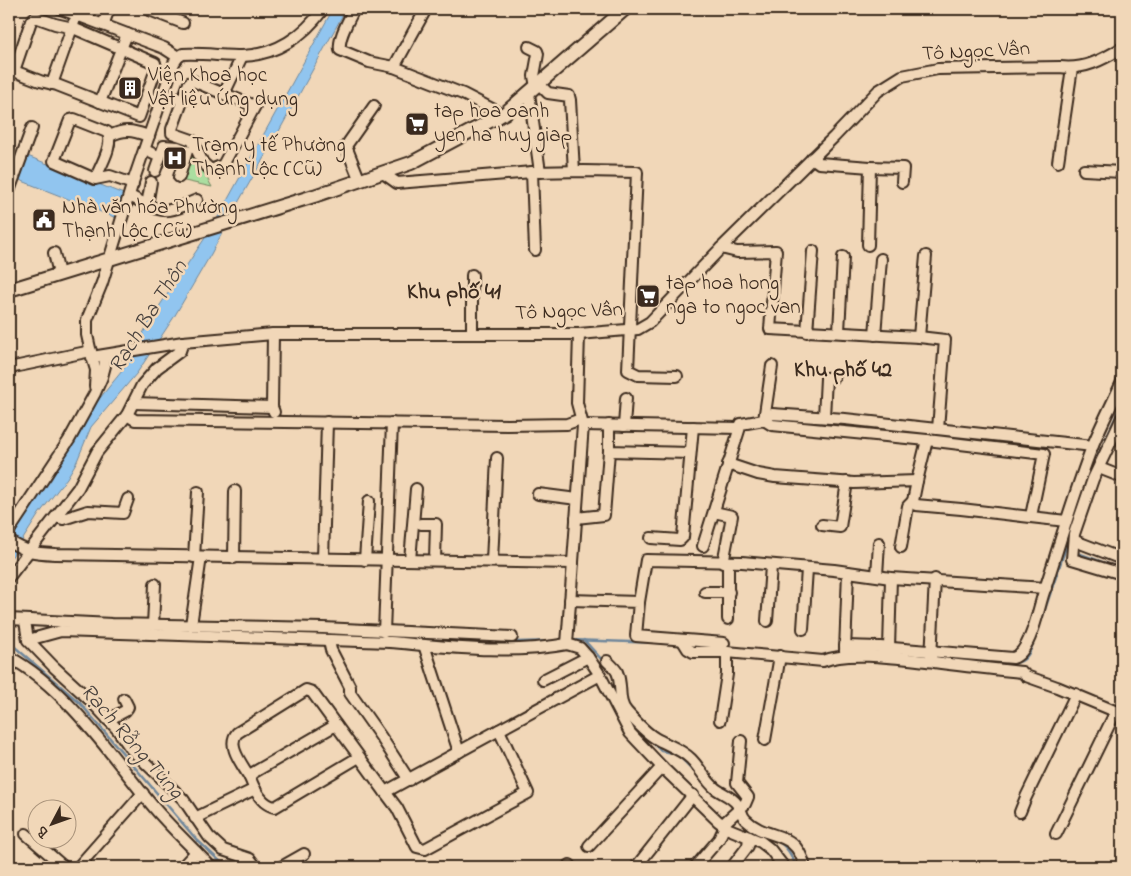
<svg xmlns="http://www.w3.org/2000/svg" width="1131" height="876" viewBox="0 0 1131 876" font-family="'Indie Flower',sans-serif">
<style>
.green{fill:#abdea0;stroke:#73845f}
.water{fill:#91c5ef;stroke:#6f879b}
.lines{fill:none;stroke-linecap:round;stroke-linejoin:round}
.stream{stroke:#6f879b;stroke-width:2.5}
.minor-casing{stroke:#3b2a1e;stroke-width:14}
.major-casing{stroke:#3b2a1e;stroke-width:16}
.minor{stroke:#f1d7b8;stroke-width:10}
.major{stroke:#f1d7b8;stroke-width:12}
.labels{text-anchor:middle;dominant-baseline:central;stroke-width:5;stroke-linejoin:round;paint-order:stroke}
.street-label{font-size:21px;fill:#3b2a1e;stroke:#f1d7b8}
.poi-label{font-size:21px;fill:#3b2a1e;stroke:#f1d7b8;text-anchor:start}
.neighbourhood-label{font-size:22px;font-weight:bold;fill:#3b2a1e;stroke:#f1d7b8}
.water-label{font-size:22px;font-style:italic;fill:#48413d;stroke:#f1d7b8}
</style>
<rect width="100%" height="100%" fill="#f1d7b8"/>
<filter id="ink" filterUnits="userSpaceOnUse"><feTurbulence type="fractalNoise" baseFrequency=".02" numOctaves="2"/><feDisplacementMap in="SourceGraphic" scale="10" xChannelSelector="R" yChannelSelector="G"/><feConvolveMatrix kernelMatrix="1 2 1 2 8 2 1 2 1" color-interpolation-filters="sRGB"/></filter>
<g filter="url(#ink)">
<path class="green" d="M190,148L212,187L180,180Z"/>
<g class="water">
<path d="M333,9H346L278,133L239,201L211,254L174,317L137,373L91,427L77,461L67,478L39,514L9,561V539L16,527L28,507L51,480L91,409L122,371L152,317L213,226Z"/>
<path d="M25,155L126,195L119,219L17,179Z"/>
</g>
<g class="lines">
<g class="stream">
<path d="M1091,471L1122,403"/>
<path d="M1075,552L1116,567"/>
<path d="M1041,621L1069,538"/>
<path d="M377,636L517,642L557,641"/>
<path d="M570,640L661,643"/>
<path d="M584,640L603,661"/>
<path d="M9,642L80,703L196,839L226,867"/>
<path d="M831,653L843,652"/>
<path d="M1013,663C1027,663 1031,650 1035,638"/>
<path d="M650,740L661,751L675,753"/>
<path d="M679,756L696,773"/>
<path d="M775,840C787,846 792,855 796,867"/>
</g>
<g class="minor-casing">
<g id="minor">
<path d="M61,9L164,48L178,57"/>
<path d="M147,9L183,23"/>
<path d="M323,9C304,36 276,55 242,56C222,56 203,53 183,54L178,57L174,63L133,182L102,283L87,320V335L92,357L183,342L273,334H579L638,329L650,322L721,248L834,137L878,91L902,76L938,69L1060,67C1084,70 1102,60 1122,48"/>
<path d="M354,9C349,20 338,37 340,50L369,62L394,67L463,94L494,110L498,118"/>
<path d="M34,18H38L55,24L73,28L155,63L156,69L139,117L57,85L40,81L14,71L31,21Z"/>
<path d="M103,25L109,9"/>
<path d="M529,47L537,51L538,54L534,76L536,87"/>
<path d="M394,67L426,9"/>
<path d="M52,84L74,22"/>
<path d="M540,85L548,93L569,96L570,100L574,171"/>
<path d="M529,93L540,172"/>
<path d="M163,94L183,100"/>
<path d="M224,94L255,106L223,165L211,170L203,163L192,140L172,133V129L189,83L193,81L224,94L242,56"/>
<path d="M100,102L127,34"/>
<path d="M110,136C126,128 133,131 149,136"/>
<path d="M145,150L160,157L155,171"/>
<path d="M160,157L164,146L178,147L187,151L179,177"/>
<path d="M812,158L819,163L870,167L868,245"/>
<path d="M1058,162L1072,68"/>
<path d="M870,167L903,168L902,182"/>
<path d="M1084,170L1122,172"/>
<path d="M532,172L535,250"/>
<path d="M383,173L397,183L532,172L584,171L637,172L628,370L638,375L677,376"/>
<path d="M95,179C100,167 115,143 107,132L74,119L70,120L54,161L95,179L110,176L133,184"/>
<path d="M360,181L346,146L374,106"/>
<path d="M9,191L32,128"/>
<path d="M129,196C144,202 158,214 174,209C182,207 189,203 197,200"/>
<path d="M147,205L151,182"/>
<path d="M721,248L737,252L776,251L770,329L919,337L945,340L938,429"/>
<path d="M54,253L59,274"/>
<path d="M472,275V333"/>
<path d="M839,331L843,257"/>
<path d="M807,332L813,251"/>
<path d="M273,334L272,407L274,412"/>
<path d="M579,334L577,403L583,425L567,644L580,648L588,657L600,675L630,733L662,767L718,821L729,829L761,842L770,849L784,867"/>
<path d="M875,335L881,259"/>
<path d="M919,337L926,256"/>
<path d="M92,357L96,370L95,387"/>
<path d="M9,368L91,351"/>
<path d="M133,403L272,407"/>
<path d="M127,415L135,420L508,425L567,424L581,419"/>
<path d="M824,417L826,378L834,377"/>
<path d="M1122,418L1093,479L1074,534L1072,559L1122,574"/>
<path d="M764,420L772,425L927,440L1044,454L1031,516"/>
<path d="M764,420L772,366"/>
<path d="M583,425L739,428"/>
<path d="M609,425V451L690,453"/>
<path d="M624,426L626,398"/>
<path d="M728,464L758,474L775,477L854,483L917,481L913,501L916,505L961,509L1066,521"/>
<path d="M1099,468L1122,477"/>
<path d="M917,481L927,440"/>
<path d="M538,494L577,499"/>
<path d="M714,512L732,516L723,563"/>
<path d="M56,517L63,519L88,511L123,513L128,499"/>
<path d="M576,518L604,515L609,451"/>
<path d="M421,524H436L435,560"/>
<path d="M822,525L840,527L847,482"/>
<path d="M9,531L69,440L95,393L102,377L105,366L104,356"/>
<path d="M651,538L680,540L683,537L693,427"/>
<path d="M9,541C28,553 34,553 56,554L573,563"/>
<path d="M1075,541L1122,559"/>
<path d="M703,546L741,424L764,420L772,414L845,419L1093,446"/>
<path d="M901,547L908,506L913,501"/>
<path d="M194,557L198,492"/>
<path d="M234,558L235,491"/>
<path d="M323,559L327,422"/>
<path d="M365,560L369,501"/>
<path d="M410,560L416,489"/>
<path d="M492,561L497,458"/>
<path d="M728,563V619"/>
<path d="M877,575L879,543"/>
<path d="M9,577L78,488L97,452L127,415L142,385L157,368L180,351L183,342"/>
<path d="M705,592H729"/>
<path d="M570,600L639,602L636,636L724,643"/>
<path d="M639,602L646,560L742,562L834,570L891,578L1046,588"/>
<path d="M9,619L112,624L323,628L512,637"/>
<path d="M25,621L28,640L54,667L90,700L117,729L131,749L183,799L209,837L223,850L250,859L256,867"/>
<path d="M767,621L771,566"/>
<path d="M153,625L155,584"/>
<path d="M191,625L201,557"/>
<path d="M803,629L807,569"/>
<path d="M384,632L392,423"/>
<path d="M28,640L61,631L390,642C448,647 509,655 567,644"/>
<path d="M329,641L331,650L350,687V693L381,737L409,780"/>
<path d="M683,641L688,649L693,652H727L823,661C849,650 905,659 934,662C963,666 993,669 1022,672L1026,676L1057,687L1122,714"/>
<path d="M424,645L459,752"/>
<path d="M845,646L880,647L1013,658C1030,653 1038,611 1043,595C1059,546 1073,496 1092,447C1101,425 1112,404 1122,382"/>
<path d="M889,648L891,578"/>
<path d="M845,651L848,572"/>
<path d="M9,657C65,687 111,755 151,804C169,826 191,846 211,867"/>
<path d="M931,658L935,579"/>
<path d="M607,661C610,664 615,668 617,672C623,685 617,702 627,712C635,721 645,732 655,738C667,745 681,749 691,759C700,768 705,780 716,789C723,794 731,796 737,804C742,809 741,816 746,820C768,842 795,827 805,867"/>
<path d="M543,680L588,657"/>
<path d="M108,720L125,711L128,707L124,699"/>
<path d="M720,720L727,674V652"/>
<path d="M336,725L251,774L250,778C254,789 262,805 275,807L359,757"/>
<path d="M765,740L780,656"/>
<path d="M250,778C243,765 226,746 237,733L306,690L312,692L385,792L600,675"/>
<path d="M385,792L397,808L417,847L425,849L528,793L499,730"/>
<path d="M1020,812L1026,797L1076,694"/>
<path d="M195,818L255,789"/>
<path d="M723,824L745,804L748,797L737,783L741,741"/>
<path d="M26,834L64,867"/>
<path d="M1056,834L1116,711"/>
<path d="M589,846L662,767"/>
<path d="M78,867L143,793"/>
<path d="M182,867L196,852"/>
<path d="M281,867L304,854"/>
<path d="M567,867L570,865"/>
<path d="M636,867L693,795"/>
<path d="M695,867L719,839L725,826"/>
<path d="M732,867L748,846L749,837"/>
</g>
</g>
<g class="major-casing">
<path id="major" d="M9,290L314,196L411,163L505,113L625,9"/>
</g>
<use href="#minor" class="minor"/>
<use href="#major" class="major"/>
</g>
</g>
<defs>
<g id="building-square" transform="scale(1.25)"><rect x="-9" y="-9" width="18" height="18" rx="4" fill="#3b2a1e" stroke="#f1d7b8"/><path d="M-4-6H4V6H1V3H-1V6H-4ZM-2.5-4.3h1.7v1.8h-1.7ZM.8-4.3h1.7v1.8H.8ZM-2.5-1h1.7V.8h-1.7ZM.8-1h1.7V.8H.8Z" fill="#fff"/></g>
<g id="supermarket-square" transform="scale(1.25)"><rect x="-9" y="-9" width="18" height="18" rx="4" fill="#3b2a1e" stroke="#f1d7b8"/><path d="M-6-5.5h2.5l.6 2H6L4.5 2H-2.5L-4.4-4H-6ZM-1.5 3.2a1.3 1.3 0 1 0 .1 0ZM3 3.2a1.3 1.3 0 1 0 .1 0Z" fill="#fff"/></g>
<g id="hospital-square" transform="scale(1.25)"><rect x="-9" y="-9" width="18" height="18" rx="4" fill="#3b2a1e" stroke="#f1d7b8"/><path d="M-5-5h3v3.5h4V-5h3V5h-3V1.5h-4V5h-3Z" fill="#fff"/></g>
<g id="civic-square" transform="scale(1.25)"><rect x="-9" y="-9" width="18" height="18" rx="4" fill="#3b2a1e" stroke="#f1d7b8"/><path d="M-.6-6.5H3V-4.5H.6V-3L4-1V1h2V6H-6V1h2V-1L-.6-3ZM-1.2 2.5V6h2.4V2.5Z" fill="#fff"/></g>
</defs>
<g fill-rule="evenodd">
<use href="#building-square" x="130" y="88"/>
<use href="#supermarket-square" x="417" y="124"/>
<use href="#hospital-square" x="175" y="158"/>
<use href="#civic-square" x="44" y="220"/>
<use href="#supermarket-square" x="648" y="296"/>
</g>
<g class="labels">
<g class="street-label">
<text transform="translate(976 52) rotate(-3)">Tô Ngọc Vân</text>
<text transform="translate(569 312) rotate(-2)">Tô Ngọc Vân</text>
</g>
<g class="poi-label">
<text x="148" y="76">Viện Khoa học<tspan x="148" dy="24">Vật liệu Ứng dụng</tspan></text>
<text x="434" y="112">tap hoa oanh<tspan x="434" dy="24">yen ha huy giap</tspan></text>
<text x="192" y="146">Trạm y tế Phường<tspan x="192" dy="24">Thạnh Lộc (Cũ)</tspan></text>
<text x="62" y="208">Nhà văn hóa Phường<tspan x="62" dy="24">Thạnh Lộc (Cũ)</tspan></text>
<text x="666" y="284">tap hoa hong<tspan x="666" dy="24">nga to ngoc van</tspan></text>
</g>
<g class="neighbourhood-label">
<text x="454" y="293">Khu phố 41</text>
<text x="843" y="371">Khu phố 42</text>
</g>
<g class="water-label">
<text transform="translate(149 317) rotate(-58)">Rạch Ba Thôn</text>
<text transform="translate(131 742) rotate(49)">Rạch Rỗng Tùng</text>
</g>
</g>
<rect width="1131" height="876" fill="none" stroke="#f1d7b8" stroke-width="30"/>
<rect x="15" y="15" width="1101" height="846" fill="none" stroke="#3b2a1e" stroke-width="2" filter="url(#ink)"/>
<g transform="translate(52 824) rotate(229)"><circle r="24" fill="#f1d7b8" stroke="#a8927a"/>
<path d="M0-4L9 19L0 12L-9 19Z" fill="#3b2a1e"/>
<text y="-8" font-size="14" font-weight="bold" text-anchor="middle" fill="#3b2a1e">B</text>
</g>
</svg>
